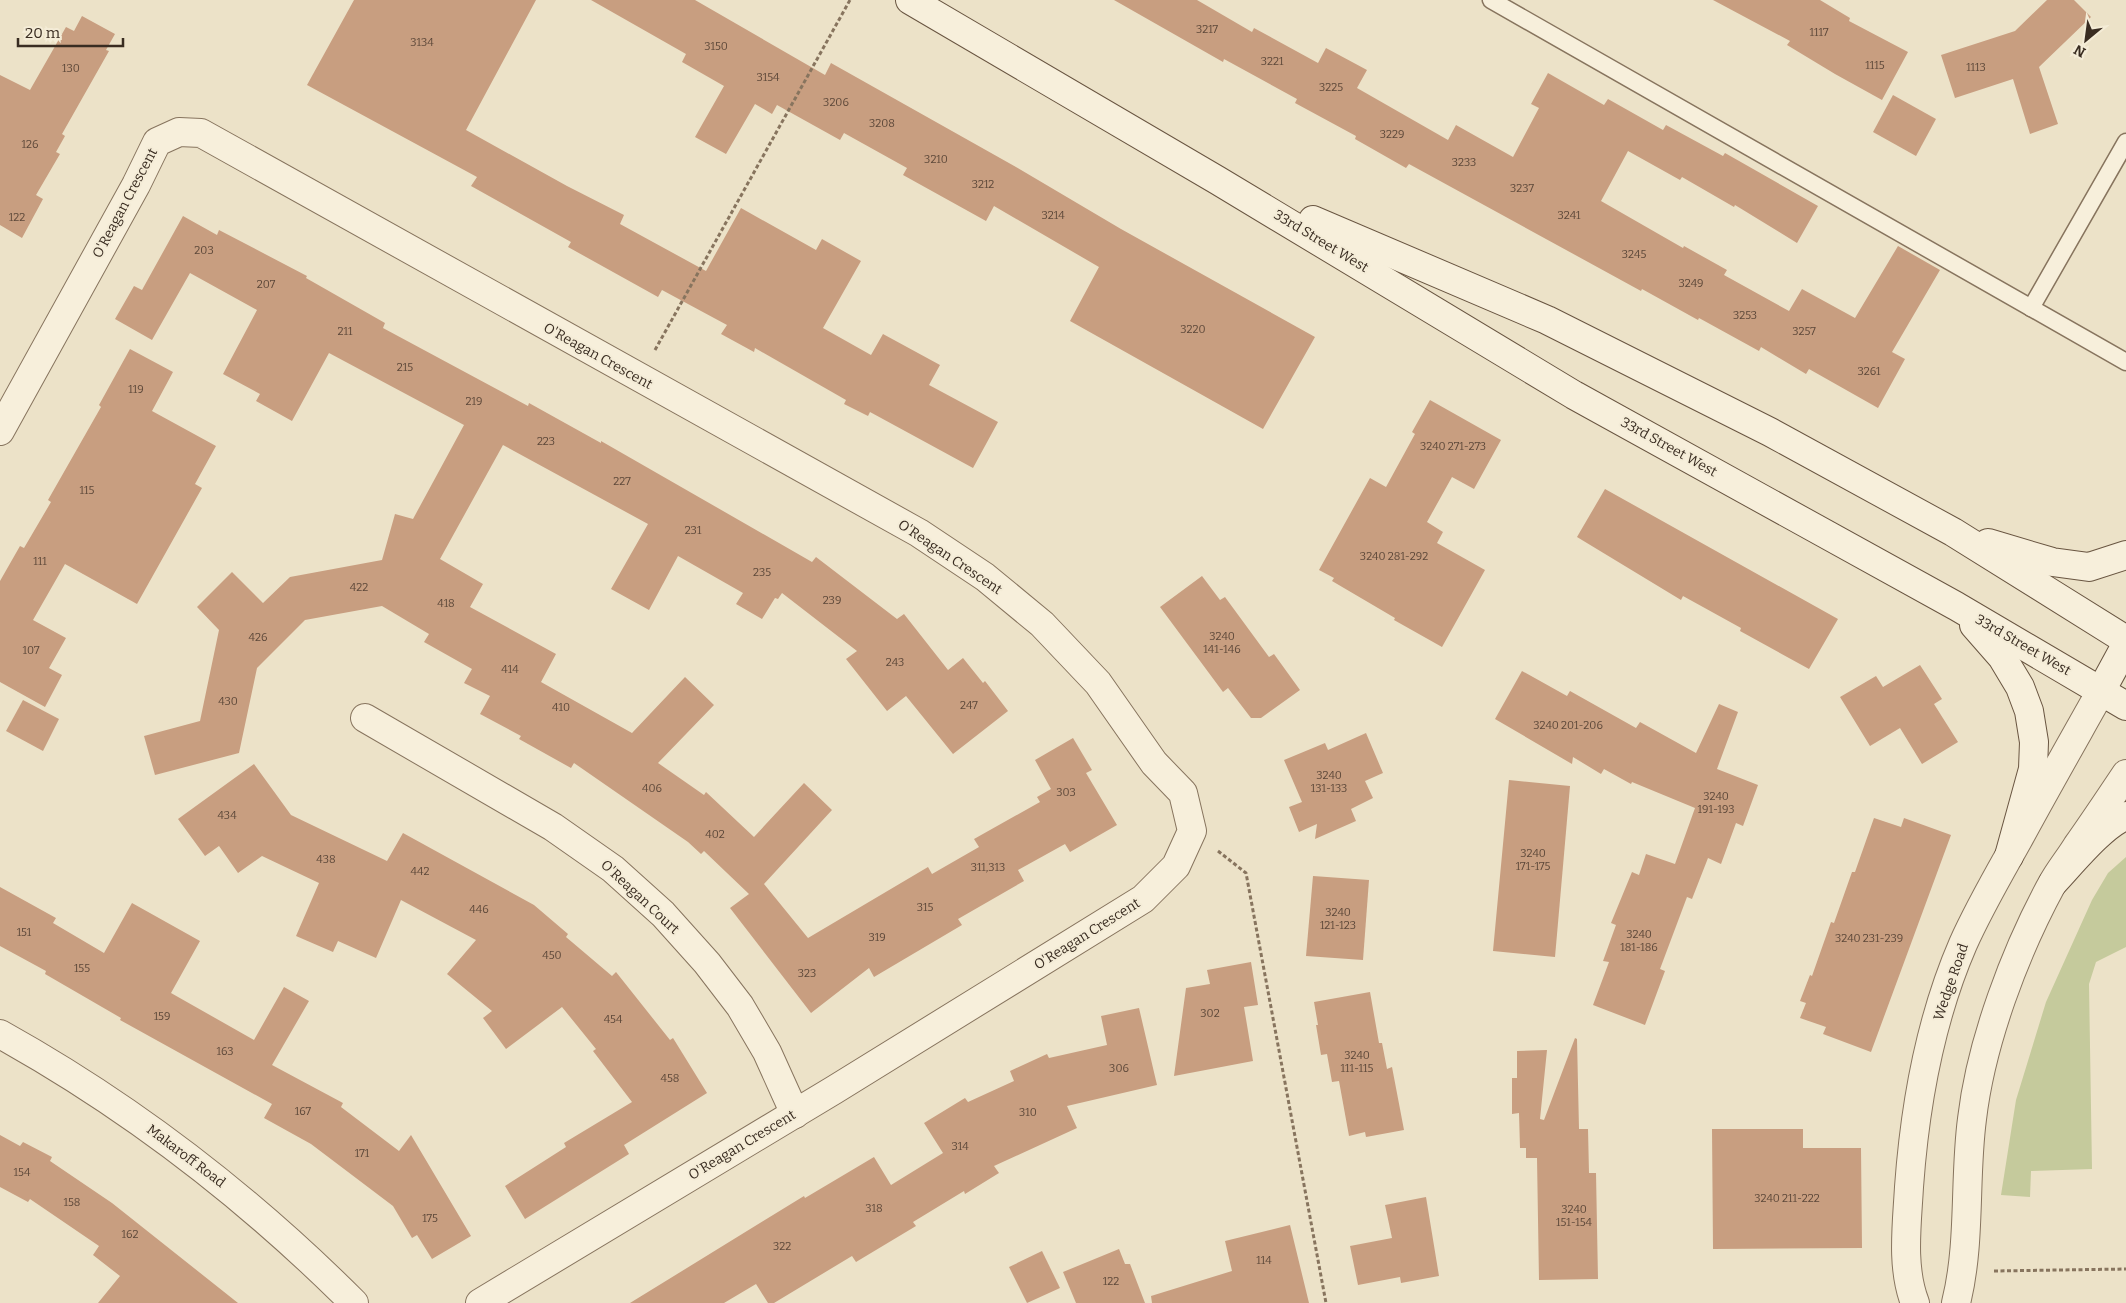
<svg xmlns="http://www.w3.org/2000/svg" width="2126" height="1303" viewBox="0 0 2126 1303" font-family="Bitter,serif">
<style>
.green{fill:#c5ca9c}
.building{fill:#c89e80}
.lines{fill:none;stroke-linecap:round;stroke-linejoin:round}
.service-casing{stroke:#87745e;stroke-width:19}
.minor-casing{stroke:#87745e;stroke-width:30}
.tertiary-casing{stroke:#87745e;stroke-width:30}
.secondary-casing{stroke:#695541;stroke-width:30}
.path{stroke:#87745e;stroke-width:3;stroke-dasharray:4 2.5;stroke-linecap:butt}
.service{stroke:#f7efdb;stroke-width:16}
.minor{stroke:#f7efdb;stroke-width:28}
.tertiary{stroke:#f7efdb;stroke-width:28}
.secondary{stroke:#f7efdb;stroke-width:28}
.labels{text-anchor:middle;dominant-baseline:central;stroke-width:4;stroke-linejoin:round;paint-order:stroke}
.number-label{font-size:11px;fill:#5d4839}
.street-label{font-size:14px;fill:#392c21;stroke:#f4ecd7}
</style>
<rect width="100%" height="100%" fill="#ece2c8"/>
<path class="green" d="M2126,857V947L2096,962L2089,984L2092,1169L2031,1171L2030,1197L2001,1195L2016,1100L2046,1002L2092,900L2108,873Z"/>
<g class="building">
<path d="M354,0H536L466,130L567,186L624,215L620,224L706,271L741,208L816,250L822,239L861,261L823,328L871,355L883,334L940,365L929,385L998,422L973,468L870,412L868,416L844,404L846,400L755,348L754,352L721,334L727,325L662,290L658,297L568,247L571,242L471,186L477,177L307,85Z"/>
<path d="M591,0H695L825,75L831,63L1016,167L1121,229L1315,337L1263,429L1070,321L1099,267L994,206L986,221L903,175L907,168L844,133L840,140L777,105L772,114L755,104L726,154L695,137L724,86L682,62L686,54Z"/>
<path d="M1114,0H1197L1252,32L1254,28L1318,63L1326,48L1367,70L1357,88L1448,140L1456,125L1513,157L1539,108L1531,104L1548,73L1604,105L1608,99L1663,130L1666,125L1723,156L1725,153L1818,206L1797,243L1735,205L1734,207L1682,177L1680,180L1628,151L1601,201L1683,248L1684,246L1727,270L1724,275L1789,311L1802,289L1855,318L1898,246L1940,270L1892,352L1905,359L1878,408L1809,369L1806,374L1761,347L1759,351L1699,318L1698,320L1642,289L1641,291L1409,164L1406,168L1355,139L1356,136L1295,103L1297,99L1224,59L1223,62Z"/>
<path d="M1713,0H1820L1850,18L1849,21L1908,52L1882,100L1835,74L1787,45L1790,41Z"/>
<path d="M2047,0H2074L2091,17L2039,67L2058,124L2030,134L2013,79L1955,98L1941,55L2015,31Z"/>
<path d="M82,16L115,34L106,50L109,51L62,134L65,136L56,152L60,154L36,195L43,199L22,238L0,225V75L30,90L66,27L74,31Z"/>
<path d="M1893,95L1936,119L1916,156L1873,132Z"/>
<path d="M183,216L217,235L219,230L307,276L306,278L385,323L383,328L528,406L529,403L601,443V441L812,562L816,557L897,619L904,614L948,670L963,658L983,683L985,681L1008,711L953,754L906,696L887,711L846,659L857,651L782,593L778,599L775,598L762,619L736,604L743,593L678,556L649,610L611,589L648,524L503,445L440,559L483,584L470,607L556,654L541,682L632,733L685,677L714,705L658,763L704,795L706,792L754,837L804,783L832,810L764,884L808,938L928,867L932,874L979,847L974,839L1040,802L1037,797L1051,789L1035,760L1073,738L1092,770L1086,773L1117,825L1070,852L1065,844L1018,870L1024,881L958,919L962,925L874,977L869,968L811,1013L730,908L749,894L704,851L701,854L688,842L574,763L571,768L519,739L521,736L480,714L490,696L464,683L472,669L424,642L429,634L382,606L305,620L257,668L239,753L155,775L144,736L200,721L219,630L197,607L232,572L263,603L290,577L382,560L395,514L413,519L464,425L329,353L292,421L256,401L260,394L223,374L257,310L190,273L152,340L115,319L134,286L142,290Z"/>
<path d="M130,349L173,372L152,411L216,446L195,484L202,488L137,604L65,564L33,620L66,638L49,668L62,675L45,707L0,682V581L20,546L24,548L51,502L48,500L101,407L99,405Z"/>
<path d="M1430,400L1501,440L1474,489L1452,477L1427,522L1443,532L1437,543L1485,570L1442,647L1394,620L1395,618L1332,581L1334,578L1319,570L1370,478L1386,487L1415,434L1412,432Z"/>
<path d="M1605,489L1838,619L1809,669L1740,631L1741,628L1683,596L1681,600L1577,537Z"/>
<path d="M1202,576L1220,600L1225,597L1269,657L1274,654L1300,690L1261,718H1251L1228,688L1223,692L1160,607Z"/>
<path d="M1920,665L1942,699L1934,704L1958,742L1922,764L1900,728L1870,746L1840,697L1876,676L1883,687Z"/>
<path d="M1522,671L1567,696L1570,691L1636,728L1640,722L1696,753L1719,704L1738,712L1717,769L1758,785L1743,826L1736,823L1721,864L1708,858L1692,899L1687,897L1660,969L1665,971L1645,1025L1593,1005L1609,962L1603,961L1616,925L1611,923L1632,872L1639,875L1646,854L1675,864L1695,808L1632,782L1631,784L1604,769L1601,774L1573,757L1572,764L1495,719Z"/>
<path d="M23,700L59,719L43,751L6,731Z"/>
<path d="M1366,733L1383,773L1365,781L1373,798L1351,809L1356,821L1315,839L1317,824L1299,832L1289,807L1302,802L1284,760L1325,743L1328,750Z"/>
<path d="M254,764L291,815L387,861L403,833L534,905L568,934L566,937L612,976L616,972L670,1040L673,1038L707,1093L624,1145L629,1154L525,1219L505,1186L566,1147L564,1143L632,1102L593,1051L596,1049L562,1007L506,1049L483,1018L492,1011L447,974L476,940L401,900L376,958L338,941L333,952L296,936L319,883L262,856L238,873L219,846L205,856L178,819Z"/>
<path d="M1509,780L1570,786L1555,957L1493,951Z"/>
<path d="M1874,818L1901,827L1904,818L1951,835L1871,1052L1823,1034L1826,1027L1800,1018L1806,1003L1800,1001L1810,975L1812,976L1831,922L1834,923L1852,872H1855Z"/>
<path d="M1313,876L1369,880L1363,960L1306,956Z"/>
<path d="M0,887L56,918L53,923L104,953L132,903L200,941L171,993L254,1040L284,987L309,1001L272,1065L343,1103L341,1107L399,1151L411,1135L471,1236L432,1259L417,1235L412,1238L393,1206L311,1144L264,1118L272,1104L120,1020L121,1018L45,974L46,971L0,946Z"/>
<path d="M1251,962L1258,1005L1244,1007L1253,1061L1174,1076L1186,988L1210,984L1207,970Z"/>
<path d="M1370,992L1379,1043H1382L1387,1069L1392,1067L1404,1130L1366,1137L1365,1132L1349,1136L1339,1081L1332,1082L1327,1054L1321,1055L1316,1025H1318L1314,1002Z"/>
<path d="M1139,1008L1157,1085L1067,1106L1077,1128L994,1166L999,1173L965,1194L964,1191L913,1222L916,1226L856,1262L852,1256L774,1303H768L756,1284L724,1303H630L804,1196L805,1198L874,1157L891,1185L943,1153L924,1123L965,1098L968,1102L1014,1081L1010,1071L1047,1054L1049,1058L1107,1045L1101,1016Z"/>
<path d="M1575,1038L1577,1039L1579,1129H1588L1589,1173H1596L1598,1279L1539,1280L1537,1158H1526V1148H1520L1519,1113L1512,1114V1078H1517V1051L1547,1050L1540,1119L1544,1120Z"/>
<path d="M1712,1129H1803V1148H1861L1862,1248L1713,1249Z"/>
<path d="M0,1135L20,1146L23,1142L52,1157L50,1161L112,1203L238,1303H98L120,1276L93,1255L99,1246L30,1199L28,1202L0,1187Z"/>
<path d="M1426,1197L1439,1276L1401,1283L1400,1277L1358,1285L1350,1246L1392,1238L1385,1205Z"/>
<path d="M1290,1225L1309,1303H1152L1151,1296L1232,1271L1225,1241Z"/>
<path d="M1119,1249L1125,1264H1130L1145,1303H1076L1063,1272Z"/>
<path d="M1042,1251L1060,1288L1027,1303L1009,1267Z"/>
</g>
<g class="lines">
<g class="service-casing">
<g id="service">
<path d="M1491,0L2126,362"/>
<path d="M2031,308L2126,142"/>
</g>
</g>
<g class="minor-casing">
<g id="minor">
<path d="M0,431L136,185L157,142L179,132L201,133L919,533L985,577L1042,624L1098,683L1154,763L1183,793L1192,831L1176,866L1143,899L834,1090L480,1303"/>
<path d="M365,718L553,827L613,869L663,914L707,963L740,1006L767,1052L795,1114"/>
<path d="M0,1034C133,1108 247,1196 354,1303"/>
</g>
</g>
<g class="tertiary-casing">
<g id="tertiary">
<path d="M1915,1303C1901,1267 1907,1224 1909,1187C1915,1104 1930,1020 1963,944C1979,908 1999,874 2018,840C2045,790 2073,741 2101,691"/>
<path d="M1956,1303C1971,1243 1964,1179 1972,1119C1981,1042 2015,952 2052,884C2059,871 2069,859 2077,846C2094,822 2110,798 2126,774"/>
</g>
</g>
<g class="secondary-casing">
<g id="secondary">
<path d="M910,0L1217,180L1574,395L1956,606L2126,706"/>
<path d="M1313,220L1547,320L1770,432L1953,532L2126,640"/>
<path d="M1988,543L2052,562L2089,567L2126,555"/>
<path d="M1974,625L2002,657L2020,687L2029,711L2034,742L2033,769L2009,856"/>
<path d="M2101,691L2126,645"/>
<path d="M2053,883C2071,864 2103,824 2126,816"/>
</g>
</g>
<g class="path">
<path d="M655,350L850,0"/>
<path d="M1218,851L1246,873L1326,1303"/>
<path d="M1994,1271L2126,1269"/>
</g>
<use href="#service" class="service"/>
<use href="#minor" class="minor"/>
<use href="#tertiary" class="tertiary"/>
<use href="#secondary" class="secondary"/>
</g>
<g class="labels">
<g class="number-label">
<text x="1207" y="29">3217</text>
<text x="1819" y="32">1117</text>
<text x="422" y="42">3134</text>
<text x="716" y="46">3150</text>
<text x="1272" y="61">3221</text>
<text x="1875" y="65">1115</text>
<text x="1976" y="67">1113</text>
<text x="71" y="68">130</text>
<text x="768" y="77">3154</text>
<text x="1331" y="87">3225</text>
<text x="836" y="102">3206</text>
<text x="882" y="123">3208</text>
<text x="1392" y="134">3229</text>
<text x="30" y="144">126</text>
<text x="936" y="159">3210</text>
<text x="1464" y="162">3233</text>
<text x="983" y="184">3212</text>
<text x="1522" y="188">3237</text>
<text x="1053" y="215">3214</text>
<text x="1569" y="215">3241</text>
<text x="17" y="217">122</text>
<text x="204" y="250">203</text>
<text x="1634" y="254">3245</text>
<text x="1691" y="283">3249</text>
<text x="266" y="284">207</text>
<text x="1745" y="315">3253</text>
<text x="1193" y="329">3220</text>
<text x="345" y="331">211</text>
<text x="1804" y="331">3257</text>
<text x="405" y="367">215</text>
<text x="1869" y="371">3261</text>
<text x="136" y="389">119</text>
<text x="474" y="401">219</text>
<text x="546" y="441">223</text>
<text x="1453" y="446">3240 271-273</text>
<text x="622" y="481">227</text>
<text x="87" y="490">115</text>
<text x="693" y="530">231</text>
<text x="1394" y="556">3240 281-292</text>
<text x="40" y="561">111</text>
<text x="762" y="572">235</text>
<text x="359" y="587">422</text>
<text x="832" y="600">239</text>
<text x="446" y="603">418</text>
<text x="1222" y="636">3240<tspan x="1222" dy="13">141-146</tspan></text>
<text x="258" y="637">426</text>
<text x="31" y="650">107</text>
<text x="895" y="662">243</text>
<text x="510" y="669">414</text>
<text x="228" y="701">430</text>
<text x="969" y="705">247</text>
<text x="561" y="707">410</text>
<text x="1568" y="725">3240 201-206</text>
<text x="1329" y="775">3240<tspan x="1329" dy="13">131-133</tspan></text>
<text x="652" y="788">406</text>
<text x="1066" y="792">303</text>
<text x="1716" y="796">3240<tspan x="1716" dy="13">191-193</tspan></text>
<text x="227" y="815">434</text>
<text x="715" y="834">402</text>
<text x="1533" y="853">3240<tspan x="1533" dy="13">171-175</tspan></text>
<text x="326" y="859">438</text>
<text x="988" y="867">311,313</text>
<text x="420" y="871">442</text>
<text x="925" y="907">315</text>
<text x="479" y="909">446</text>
<text x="1338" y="912">3240<tspan x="1338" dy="13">121-123</tspan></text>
<text x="24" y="932">151</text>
<text x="1639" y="934">3240<tspan x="1639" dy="13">181-186</tspan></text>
<text x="877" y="937">319</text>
<text x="1869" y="938">3240 231-239</text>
<text x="552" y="955">450</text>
<text x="82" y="968">155</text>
<text x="807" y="973">323</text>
<text x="1210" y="1013">302</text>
<text x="162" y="1016">159</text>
<text x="613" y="1019">454</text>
<text x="225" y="1051">163</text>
<text x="1357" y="1055">3240<tspan x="1357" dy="13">111-115</tspan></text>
<text x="1119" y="1068">306</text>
<text x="670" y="1078">458</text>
<text x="303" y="1111">167</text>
<text x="1028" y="1112">310</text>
<text x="960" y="1146">314</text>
<text x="362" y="1153">171</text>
<text x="22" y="1172">154</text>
<text x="1787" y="1198">3240 211-222</text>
<text x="72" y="1202">158</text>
<text x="874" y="1208">318</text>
<text x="1574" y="1209">3240<tspan x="1574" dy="13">151-154</tspan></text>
<text x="430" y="1218">175</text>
<text x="130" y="1234">162</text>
<text x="782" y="1246">322</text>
<text x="1264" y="1260">114</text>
<text x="1111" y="1281">122</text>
</g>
<g class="street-label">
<text transform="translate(125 203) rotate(-62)">O'Reagan Crescent</text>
<text transform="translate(1321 241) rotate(31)">33rd Street West</text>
<text transform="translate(598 356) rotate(29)">O'Reagan Crescent</text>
<text transform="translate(1669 447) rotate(29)">33rd Street West</text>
<text transform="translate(950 557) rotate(34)">O'Reagan Crescent</text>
<text transform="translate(2023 645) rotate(30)">33rd Street West</text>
<text transform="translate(640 897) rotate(43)">O'Reagan Court</text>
<text transform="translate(1087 934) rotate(-32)">O'Reagan Crescent</text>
<text transform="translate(1951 982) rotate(-71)">Wedge Road</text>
<text transform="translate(742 1145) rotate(-31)">O'Reagan Crescent</text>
<text transform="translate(186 1156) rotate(37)">Makaroff Road</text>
</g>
</g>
<g transform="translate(2086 40) rotate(209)" stroke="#f4ecd7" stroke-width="4" paint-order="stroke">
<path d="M0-4L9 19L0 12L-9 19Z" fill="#392c21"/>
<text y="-8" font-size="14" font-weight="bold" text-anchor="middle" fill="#392c21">N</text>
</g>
<path d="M18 38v8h105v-8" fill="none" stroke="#392c21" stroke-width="2.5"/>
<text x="25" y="38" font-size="15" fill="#392c21" stroke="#f4ecd7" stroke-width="4" paint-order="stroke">20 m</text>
</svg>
